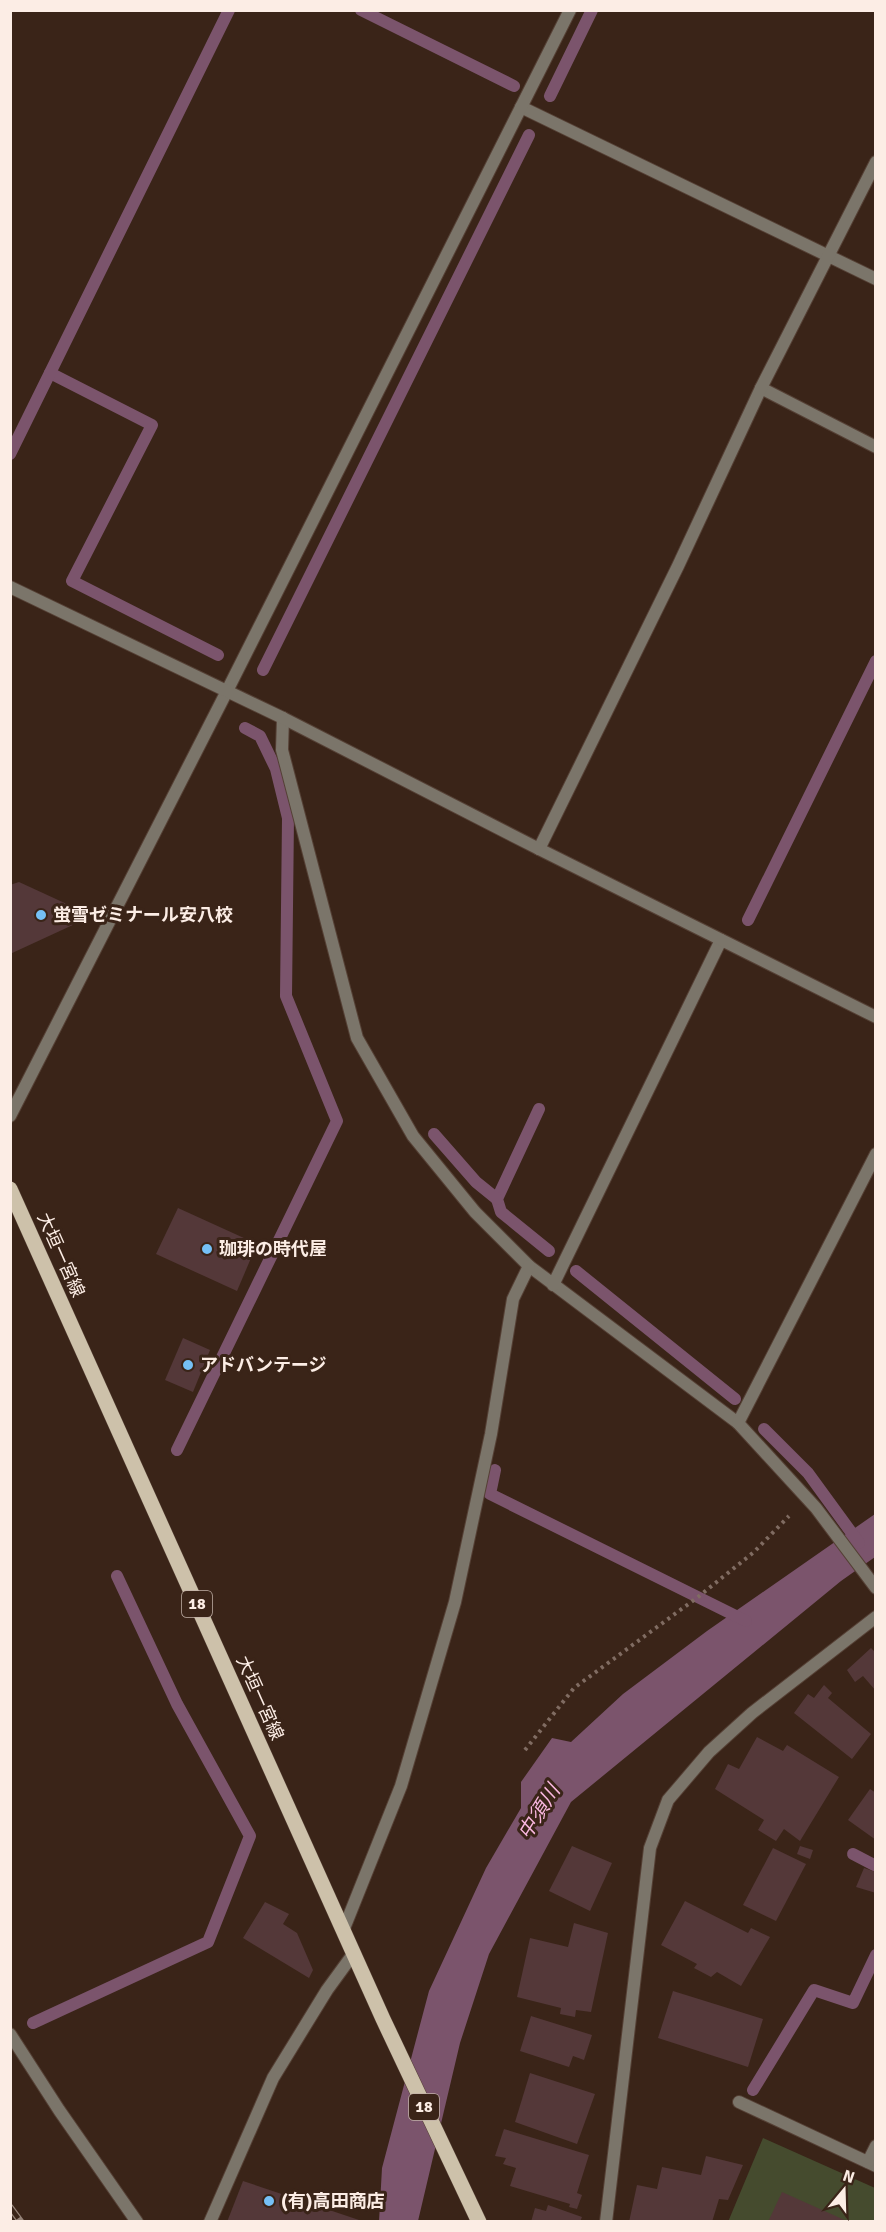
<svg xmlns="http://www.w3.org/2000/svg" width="886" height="2232" viewBox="0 0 886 2232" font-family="Signika,'Noto Sans JP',sans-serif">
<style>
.green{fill:#454b2e}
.water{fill:#7b546c}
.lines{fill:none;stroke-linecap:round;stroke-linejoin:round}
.stream{stroke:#7b546c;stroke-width:12}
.building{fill:#543839}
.minor-casing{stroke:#554035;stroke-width:14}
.tertiary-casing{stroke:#554035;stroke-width:14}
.primary-casing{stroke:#554035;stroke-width:16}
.path{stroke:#806c62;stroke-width:4;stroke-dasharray:3 4.5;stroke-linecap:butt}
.minor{stroke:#7b756a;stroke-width:12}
.tertiary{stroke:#7b756a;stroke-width:12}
.primary{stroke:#cdc1aa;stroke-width:15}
.rail-casing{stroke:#948277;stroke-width:7}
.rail{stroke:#3a2418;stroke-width:4.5;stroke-dasharray:14;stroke-linecap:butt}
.poi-dot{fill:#75c0f6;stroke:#3a2418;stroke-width:2}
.labels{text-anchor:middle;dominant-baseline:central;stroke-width:6;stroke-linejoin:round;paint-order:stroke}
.shield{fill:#3a2418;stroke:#c2b1a8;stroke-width:1.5}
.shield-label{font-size:16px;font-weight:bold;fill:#fcede5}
.poi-label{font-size:18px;font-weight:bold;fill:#fcede5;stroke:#3a2418;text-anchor:start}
.street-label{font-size:18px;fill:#fcede5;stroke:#3a2418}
.water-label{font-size:20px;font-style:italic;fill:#f8b6de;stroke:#3a2418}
</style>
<rect width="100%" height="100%" fill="#3a2418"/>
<path class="green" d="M763,2138L875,2188V2221L728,2222Z"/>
<path class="water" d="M875,1514V1557L841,1581L571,1802L489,1954L460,2043L418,2221L379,2222L382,2168L429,1991L486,1868L521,1808V1782L552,1738L571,1742L623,1694L707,1631Z"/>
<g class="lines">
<g class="stream">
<path d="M361,10L514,86"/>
<path d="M550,96L592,10"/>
<path d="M50,373L152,425L72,581L218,655"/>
<path d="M10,454L229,10"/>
<path d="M263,670L529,135"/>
<path d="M748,920L876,661"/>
<path d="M539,1109L497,1199L501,1212L549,1251"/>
<path d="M434,1134L476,1182L497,1199"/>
<path d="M576,1271L735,1399"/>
<path d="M764,1429L808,1473L859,1543"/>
<path d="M177,1450L337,1121L286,996L288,818L276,769L260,736L245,728"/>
<path d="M495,1470L490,1494L746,1621"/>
<path d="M853,1854L876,1866"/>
<path d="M33,2023L208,1942L250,1836L177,1704L117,1576"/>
<path d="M753,2090L814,1990L853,2003L876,1955"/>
</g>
</g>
<g class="building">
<path d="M19,882L69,905L75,924L10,954V885Z"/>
<path d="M178,1208L257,1244L237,1291L156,1254Z"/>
<path d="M183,1338L210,1350L193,1392L165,1380Z"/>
<path d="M871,1648L876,1653V1691L863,1676L855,1682L847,1670Z"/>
<path d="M824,1685L832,1693L828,1698L871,1734L852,1759L794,1713L808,1694L814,1698Z"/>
<path d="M757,1737L783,1751L787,1745L839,1777L800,1841L784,1829L776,1841L758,1830L764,1820L715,1789L728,1764L739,1769Z"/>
<path d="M870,1789L876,1793V1840L848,1820Z"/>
<path d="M572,1846L612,1863L590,1911L549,1891Z"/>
<path d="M800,1846L813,1850L810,1859L797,1854Z"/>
<path d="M773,1848L806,1864L776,1921L743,1905Z"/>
<path d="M864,1868L876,1872V1893L856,1887Z"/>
<path d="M685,1901L748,1933L751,1928L770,1937L741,1986L717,1972L711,1977L694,1968L697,1964L661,1945Z"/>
<path d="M265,1902L289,1914L283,1924L297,1933L313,1970L309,1978L243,1938Z"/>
<path d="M574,1923L608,1933L591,2012L576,2010L575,2017L560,2014L561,2008L517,1997L530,1938L568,1947Z"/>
<path d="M673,1991L763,2019L748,2067L658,2038Z"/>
<path d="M531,2016L592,2035L584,2060L573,2056L569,2067L520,2051Z"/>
<path d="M530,2073L595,2094L577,2144L515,2122Z"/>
<path d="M504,2129L589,2155L577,2193L582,2195L577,2209L569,2207L570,2204L510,2186L516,2168L503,2164L506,2158L495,2156Z"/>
<path d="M706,2156L743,2165L728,2200L719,2199L712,2222H629L637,2185L657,2189L662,2167L701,2175Z"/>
<path d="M243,2181L362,2221V2222H227Z"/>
<path d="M782,2192L849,2222H768Z"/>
<path d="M548,2205L582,2217L580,2222H531L535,2208L546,2211Z"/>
</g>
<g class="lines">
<g class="minor-casing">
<g id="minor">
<path d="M521,107L876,279"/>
<path d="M761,388L876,447"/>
<path d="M283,718L282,750L357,1038L413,1136L475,1212L529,1266L738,1423L816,1508L876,1588"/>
<path d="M539,849L678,566L761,388L876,162"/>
<path d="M10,1116L227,691L570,10"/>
<path d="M553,1285L721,940"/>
<path d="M738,1423L876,1154"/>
<path d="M343,1931L401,1786L455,1602L491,1434L513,1299L529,1266"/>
<path d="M10,2034L59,2110L137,2222"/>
<path d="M739,2102L876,2166"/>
<path d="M868,2162L876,2146"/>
<path d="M210,2222L273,2078L327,1990L354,1953"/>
</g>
</g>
<g class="tertiary-casing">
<g id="tertiary">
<path d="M10,587L283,718L539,849L876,1017"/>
<path d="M606,2222L650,1848L668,1800L709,1752L752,1713L876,1617"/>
</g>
</g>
<g class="primary-casing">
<path id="primary" d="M10,1189L383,2019L479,2222"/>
</g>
<path class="path" d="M525,1750L574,1688L698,1597L754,1552L789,1516"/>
<use href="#minor" class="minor"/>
<use href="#tertiary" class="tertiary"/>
<use href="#primary" class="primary"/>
<g class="rail-casing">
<path id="rail" d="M10,2207L21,2222"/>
</g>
<use href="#rail" class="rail"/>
</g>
<g class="poi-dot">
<circle cx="41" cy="915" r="6"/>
<circle cx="207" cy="1249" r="6"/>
<circle cx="188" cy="1365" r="6"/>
<circle cx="269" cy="2201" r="6"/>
</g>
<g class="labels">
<g class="shield">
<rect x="182" y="1591" width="30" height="26" rx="4.5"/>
<rect x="409" y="2094" width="30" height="26" rx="4.5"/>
</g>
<g class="shield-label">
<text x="197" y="1604">18</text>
<text x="424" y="2107">18</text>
</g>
<g class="poi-label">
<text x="53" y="915">蛍雪ゼミナール安八校</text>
<text x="219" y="1249">珈琲の時代屋</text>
<text x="200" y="1365">アドバンテージ</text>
<text x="281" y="2201">(有)高田商店</text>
</g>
<g class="street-label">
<text transform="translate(61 1255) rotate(66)">大垣一宮線</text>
<text transform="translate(260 1698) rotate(66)">大垣一宮線</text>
</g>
<g class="water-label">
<text transform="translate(539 1812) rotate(-58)">中須川</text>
</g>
</g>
<rect width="886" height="2232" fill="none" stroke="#fcede5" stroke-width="24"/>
<g transform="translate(844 2190) rotate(19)" stroke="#3a2418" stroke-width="4.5" paint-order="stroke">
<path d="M0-4.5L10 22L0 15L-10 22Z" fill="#fcede5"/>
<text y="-9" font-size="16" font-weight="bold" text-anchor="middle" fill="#fcede5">N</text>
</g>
</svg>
